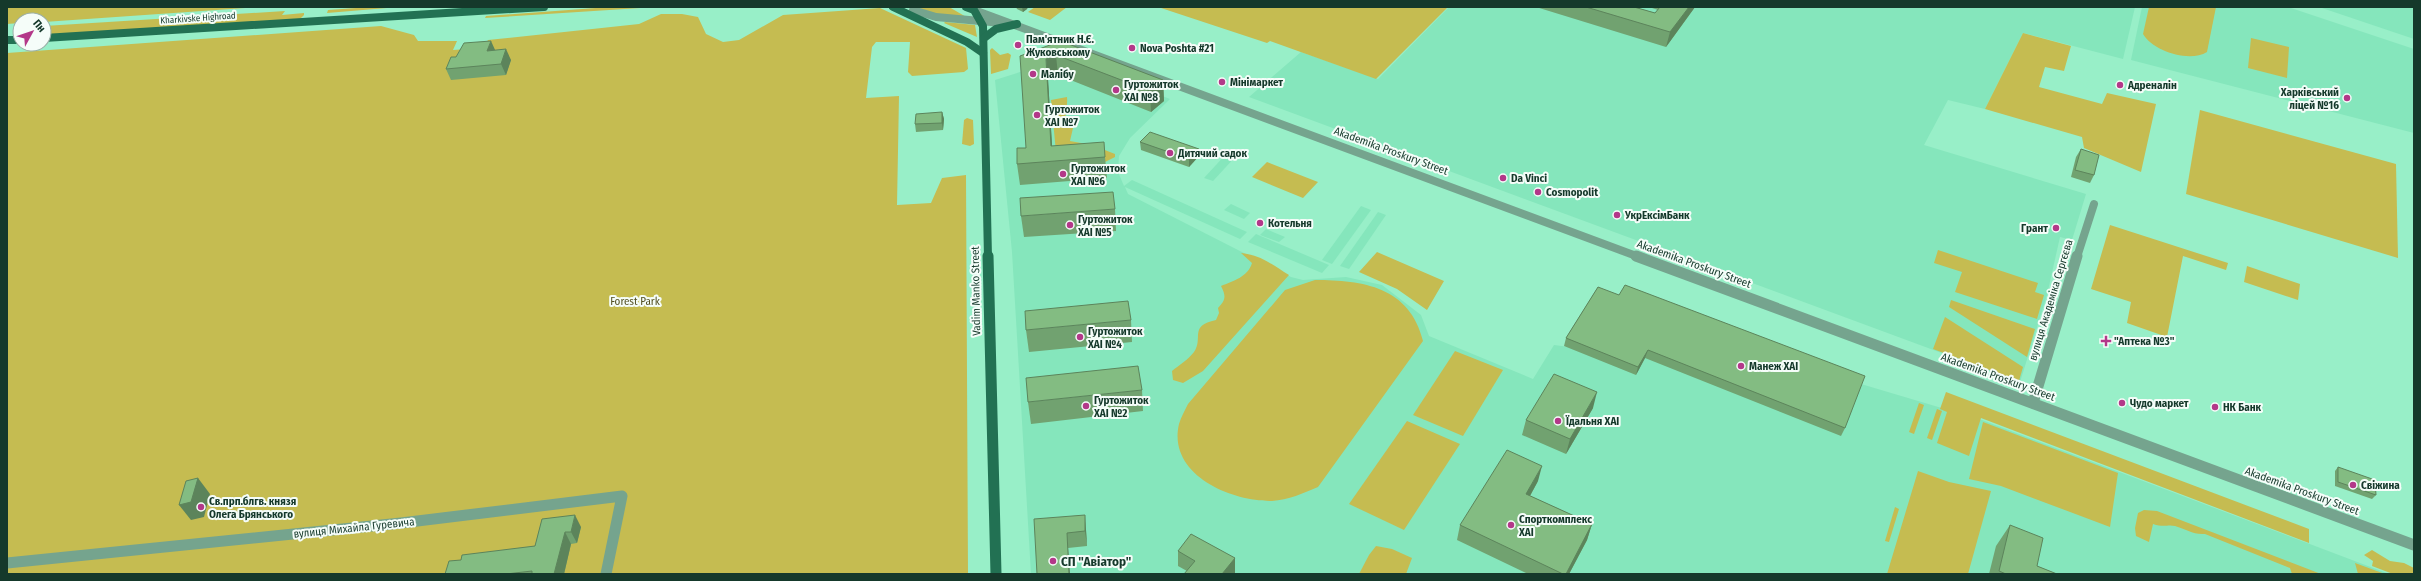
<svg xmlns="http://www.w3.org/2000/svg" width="2421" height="581" viewBox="0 0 2421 581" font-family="'Fira Sans Condensed',sans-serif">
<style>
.built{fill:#85e6bc}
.green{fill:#c5bc51}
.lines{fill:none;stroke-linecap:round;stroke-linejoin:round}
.minor-far1{stroke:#75a48e;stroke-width:8}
.minor{stroke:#75a48e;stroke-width:11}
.tertiary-far1{stroke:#75a48e;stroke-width:8}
.tertiary{stroke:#75a48e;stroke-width:11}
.primary-far1{stroke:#227153;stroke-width:8}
.primary{stroke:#227153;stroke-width:11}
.wall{fill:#71a270}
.shaded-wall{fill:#5c845b}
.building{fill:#83bc82;stroke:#5c845b}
.poi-dot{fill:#b33889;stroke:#f5fdf9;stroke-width:1.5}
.labels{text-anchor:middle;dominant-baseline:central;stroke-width:4;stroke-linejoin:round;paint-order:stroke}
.far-street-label{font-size:9px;fill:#15392b;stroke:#f5fdf9}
.poi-label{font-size:11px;font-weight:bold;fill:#15392b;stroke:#f5fdf9;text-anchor:start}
.street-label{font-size:11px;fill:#15392b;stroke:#f5fdf9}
.park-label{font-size:11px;fill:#534f22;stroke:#f5fdf9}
.near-poi-label{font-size:13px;font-weight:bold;fill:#15392b;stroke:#f5fdf9;text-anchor:start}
</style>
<rect width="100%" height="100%" fill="#98efc8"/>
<g class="built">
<path d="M1449,7H2135L2123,59L2023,33L1985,109L1948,100L1924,145L2086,194L2072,240L2060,237L2047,295L2020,382L1249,97L1301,52L1378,79Z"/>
<path d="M2142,7H2288L2414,49V133L2131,60Z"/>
<path d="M2319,7H2414V39Z"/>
<path d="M1064,58L1170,99L1130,138L1119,156L1118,172L1124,186L1132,180L1247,232L1240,239L1125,187L1128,194L1291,277L1303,280L1346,277L1382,285L1421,315L1429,336L1533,379L1554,345L1861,384L1982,420L2389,574H1031L1012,252L995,80Z"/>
<path d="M1228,152L1237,155L1213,181L1204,178Z"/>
<path d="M1231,204L1250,213L1244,219L1224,210Z"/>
<path d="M1361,206L1371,210L1332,264L1322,260Z"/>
<path d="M1378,212L1386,215L1349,269L1340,266Z"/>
<path d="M1266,229L1285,237L1279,242L1260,235Z"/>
<path d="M1256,234L1329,265L1322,273L1248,242Z"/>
</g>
<g class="green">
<path d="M7,7H260L44,22V20H20V23L7,24Z"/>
<path d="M370,7H444L387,8L327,13L328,10Z"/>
<path d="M609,7H656L485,18L486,16Z"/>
<path d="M916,7H949L968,18L936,14Z"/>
<path d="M1035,7H1067L1050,20L1028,12Z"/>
<path d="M1158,7H1448L1376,79L1270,41L1267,43Z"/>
<path d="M2149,7H2216L2207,52C2189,63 2153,51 2143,34Z"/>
<path d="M880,8L966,48L968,69L964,72L912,76L908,72L910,42H876L872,47L866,98L899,96L897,205L931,203L942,178L966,175L968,574H7V53L381,26L414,35L418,41H457L453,50L483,48L488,40L639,24L661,14H682L698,17L706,34L723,42L739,40L783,15Z"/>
<path d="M285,11L282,15L304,13V15L300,19L44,35V26Z"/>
<path d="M945,22L975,25L977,37L944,23Z"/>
<path d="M2023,33L2071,46L2064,71L2045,67L2039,87L2102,104L2107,93L2156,104L2141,172L2084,148L2082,137L1985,109Z"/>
<path d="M2251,38L2289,47L2287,78L2248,68Z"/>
<path d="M992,48L1000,55L1008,53L1011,55L1008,69L991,74L990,50Z"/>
<path d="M1067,97C1068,107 1064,115 1066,124L1073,128L1070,141L1092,145L1115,154V157L1105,162L1056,152L1051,100Z"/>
<path d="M2200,110L2396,164L2398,258L2186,194Z"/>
<path d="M967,118L973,120L974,144L970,146L962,144L964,120Z"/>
<path d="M1267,162L1318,182L1303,198L1252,177Z"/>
<path d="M2110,225L2228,263L2226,270L2183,256L2167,337L2127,323L2131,302L2091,289Z"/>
<path d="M1938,250L2038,283L2035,292L2044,295L2037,319L1955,292L1962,272L1934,263Z"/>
<path d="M1377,252L1444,281L1427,310L1397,289L1359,272Z"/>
<path d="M1241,253C1261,255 1273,265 1289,275L1203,371L1183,383L1173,380L1172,371C1179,365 1188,360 1194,352C1204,338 1188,326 1216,320L1219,313L1218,308C1226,300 1226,296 1221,286C1233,281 1248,277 1252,263Z"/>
<path d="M2247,266L2300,284L2298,300L2244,282Z"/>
<path d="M1315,280C1363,280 1410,287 1423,341L1318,487C1304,493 1288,500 1272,501C1232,502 1167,475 1179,424C1181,417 1185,410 1188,404L1285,290Z"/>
<path d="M1951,300L2035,329L2027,357L1949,307Z"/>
<path d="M1945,317L2023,367L2019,381L1933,349Z"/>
<path d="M1455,351L1503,370L1463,436L1413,415Z"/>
<path d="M1946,392L2309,529V543L1981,418L1969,456L1937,443L1947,412L1940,409Z"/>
<path d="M1919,403L1924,405L1914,434L1909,432Z"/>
<path d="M1937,409L1942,411L1932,440L1927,438Z"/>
<path d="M1407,421L1460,444L1404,530L1349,504Z"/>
<path d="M1983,422L2118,473L2110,527L2001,486L1969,479Z"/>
<path d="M1918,471L1949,482L1991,491L1968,574H1887Z"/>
<path d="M1895,507L1899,509L1889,542L1885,541Z"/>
<path d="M2144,510L2157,511L2321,574H2292L2290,568L2205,534C2193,535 2186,529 2175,526C2167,524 2165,528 2153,524L2149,542L2136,536L2135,528L2138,513Z"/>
<path d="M1376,546L1392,549L1412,558L1406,574H1359L1369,555Z"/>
<path d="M2372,550L2390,561L2404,563L2414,568V574H2393L2372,566L2373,561L2364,555Z"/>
<path d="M2355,563L2385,574H2358Z"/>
</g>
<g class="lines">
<path class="minor-far1" d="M2077,257L2094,204"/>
<g class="minor">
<path d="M2033,403L2077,256"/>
<path d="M7,563L401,523L622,496L606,574"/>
</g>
<g class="tertiary-far1">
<path d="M913,10L936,17L1002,23"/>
<path d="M974,10L1639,257"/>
</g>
<path class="tertiary" d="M1636,256L2414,545"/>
<g class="primary-far1">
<path d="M893,7L967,42L983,53"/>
<path d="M966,7L974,10L983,26L988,257"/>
<path d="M44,38L544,7"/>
<path d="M984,38L996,29L1017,24"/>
<path d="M7,40H20"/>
</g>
<path class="primary" d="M988,256L996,574"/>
</g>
<g class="wall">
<path d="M1016,7H1028L1027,9L1023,12L1017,9Z"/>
<path d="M1536,7H1634L1655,13L1658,10L1649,7H1695L1666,47Z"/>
<path d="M1058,42L1163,80L1164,101L1151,112L1058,75L1048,79L1052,146L1105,157L1107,178L1020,185L1017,164L1026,148Z"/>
<path d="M495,50L511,60L506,75L451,80L446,69L456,57Z"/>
<path d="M942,112L944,119L943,130L916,132L915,124Z"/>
<path d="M1140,142L1199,156L1189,167L1141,150Z"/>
<path d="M2081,149L2094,175L2090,183L2071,177L2076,157Z"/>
<path d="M1115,209L1116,231L1024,237L1021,216Z"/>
<path d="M1598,287L1845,428L1841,436L1645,358L1636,375L1564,346L1566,338Z"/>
<path d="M1131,320L1132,342L1029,352L1026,330Z"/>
<path d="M1142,390L1143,411L1031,424L1028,402Z"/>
<path d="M1593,408L1566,454L1522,435L1526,420Z"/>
<path d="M2338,467L2376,495L2372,499L2335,486V471Z"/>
<path d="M1538,481L1530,496L1592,524L1587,540L1569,574H1528L1457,540L1460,525Z"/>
<path d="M542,519L581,527L577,543L571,544L564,574H445L461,560L535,546Z"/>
<path d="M1034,519L1086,530L1087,546L1068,548Z"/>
<path d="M2010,525L2037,566L2057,574H1989L1996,546Z"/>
<path d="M1178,551L1235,558V574L1187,571L1178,566Z"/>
</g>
<g class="shaded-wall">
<path d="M1022,7H1028L1027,9L1023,12Z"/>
<path d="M1689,7H1695L1666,47L1670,32Z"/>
<path d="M491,41L496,52L487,51Z"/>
<path d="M506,49L511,60L506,75L501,64Z"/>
<path d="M1056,55L1058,75L1048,79L1053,161L1051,146L1046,59Z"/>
<path d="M1163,80L1164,101L1151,112L1150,91Z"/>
<path d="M942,112L944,119L943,130L942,123Z"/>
<path d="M1199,149V156L1189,167V159Z"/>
<path d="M1648,350L1645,358L1636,375L1638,367Z"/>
<path d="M1597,392L1593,408L1566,454L1570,439Z"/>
<path d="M1542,466L1538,481L1522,510L1526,494Z"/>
<path d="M198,478L210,494L204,517L191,520L179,505Z"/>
<path d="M575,515L581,527L577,543L571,532Z"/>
<path d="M1085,515L1086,530L1087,546L1085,531Z"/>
<path d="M1592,524L1587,540L1569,574H1566Z"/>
<path d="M565,532L571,544L564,574H554Z"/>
<path d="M1067,533L1068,548L1070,574H1069Z"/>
<path d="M1235,558V574H1222Z"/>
</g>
<g class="building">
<path d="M1586,7H1634L1655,13L1660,7H1689L1670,32Z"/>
<path d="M491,41L487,51L506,49L501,64L446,69L451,57H456L464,43Z"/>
<path d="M1058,42L1066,43L1163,80L1150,91L1056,55L1046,59L1051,146L1104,142L1105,157L1017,164V148H1026L1020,56Z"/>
<path d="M942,112V123L915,124L916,114Z"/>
<path d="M1150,132L1199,149L1189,159L1140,142Z"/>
<path d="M2081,149L2099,155L2094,175L2075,170Z"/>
<path d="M1113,192L1115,209L1021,216L1020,198Z"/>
<path d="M1625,285L1865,376L1845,428L1648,350L1638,367L1566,338L1598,287L1619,295Z"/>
<path d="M1128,301L1131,320L1026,330L1025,311Z"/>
<path d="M1138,366L1142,390L1028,402L1026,378Z"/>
<path d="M1554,374L1597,392L1570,439L1526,420Z"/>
<path d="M1507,450L1542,466L1526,494L1592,524L1566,574H1563L1460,525Z"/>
<path d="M2338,467L2375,480L2376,495L2338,482Z"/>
<path d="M198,478L191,502L179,505L186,481Z"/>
<path d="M575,515L571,532H565L554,574H532V571L506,574H445L449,561L461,560L462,555L535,546L542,519Z"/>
<path d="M1085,515V531L1067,533L1069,574H1037L1034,519Z"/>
<path d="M2010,525L2043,538L2037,566L2057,574H2006L1999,571Z"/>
<path d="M1191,534L1235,558L1222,574H1184L1195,561L1178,551Z"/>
</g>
<g class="poi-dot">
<circle cx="1018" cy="45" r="4"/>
<circle cx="1132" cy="48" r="4"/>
<circle cx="1033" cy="74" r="4"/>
<circle cx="1222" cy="82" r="4"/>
<circle cx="2120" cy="85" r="4"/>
<circle cx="1116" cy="90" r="4"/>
<circle cx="2347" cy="98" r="4"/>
<circle cx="1037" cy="115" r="4"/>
<circle cx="1170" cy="153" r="4"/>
<circle cx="1063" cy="174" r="4"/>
<circle cx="1503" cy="178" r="4"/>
<circle cx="1538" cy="192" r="4"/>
<circle cx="1617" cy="215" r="4"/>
<circle cx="1260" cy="223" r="4"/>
<circle cx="1070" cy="225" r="4"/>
<circle cx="2056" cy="228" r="4"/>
<circle cx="1080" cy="337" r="4"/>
<path d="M2104 335h4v4h4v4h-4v4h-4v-4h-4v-4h4z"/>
<circle cx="1741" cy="366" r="4"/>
<circle cx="2122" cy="403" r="4"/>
<circle cx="1086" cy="406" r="4"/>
<circle cx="2215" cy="407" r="4"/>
<circle cx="1558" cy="421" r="4"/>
<circle cx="2353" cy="485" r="4"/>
<circle cx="201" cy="507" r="4"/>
<circle cx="1511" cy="525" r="4"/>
<circle cx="1053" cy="561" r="4"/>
</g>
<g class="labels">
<g class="far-street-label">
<text transform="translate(198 18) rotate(-4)">Kharkivske Highroad</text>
</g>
<g class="poi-label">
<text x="1026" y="39">Пам'ятник Н.Є.<tspan x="1026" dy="13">Жуковському</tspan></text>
<text x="1140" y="48">Nova Poshta #21</text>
<text x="1041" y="74">Малібу</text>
<text x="1230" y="82">Мінімаркет</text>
<text x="1124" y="84">Гуртожиток<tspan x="1124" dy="13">ХАІ №8</tspan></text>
<text x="2128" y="85">Адреналін</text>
<text x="2339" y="92" text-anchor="end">Харківський<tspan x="2339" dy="13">ліцей №16</tspan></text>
<text x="1045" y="109">Гуртожиток<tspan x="1045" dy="13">ХАІ №7</tspan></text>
<text x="1178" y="153">Дитячий садок</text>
<text x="1071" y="168">Гуртожиток<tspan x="1071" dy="13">ХАІ №6</tspan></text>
<text x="1511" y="178">Da Vinci</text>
<text x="1546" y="192">Cosmopolit</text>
<text x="1625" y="215">УкрЕксімБанк</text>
<text x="1078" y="219">Гуртожиток<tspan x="1078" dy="13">ХАІ №5</tspan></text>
<text x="1268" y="223">Котельня</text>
<text x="2048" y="228" text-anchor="end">Грант</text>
<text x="1088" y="331">Гуртожиток<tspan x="1088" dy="13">ХАІ №4</tspan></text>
<text x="2114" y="341">"Аптека №3"</text>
<text x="1749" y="366">Манеж ХАІ</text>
<text x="1094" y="400">Гуртожиток<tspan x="1094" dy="13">ХАІ №2</tspan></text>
<text x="2130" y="403">Чудо маркет</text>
<text x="2223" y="407">НК Банк</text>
<text x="1566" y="421">Їдальня ХАІ</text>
<text x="2361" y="485">Свіжина</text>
<text x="209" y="501">Cв.прп.блгв. князя<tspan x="209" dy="13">Олега Брянського</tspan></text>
<text x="1519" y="519">Спорткомплекс<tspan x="1519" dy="13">ХАІ</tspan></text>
</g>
<g class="street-label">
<text transform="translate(1391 151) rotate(20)">Akademika Proskury Street</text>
<text transform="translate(1694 264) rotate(20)">Akademika Proskury Street</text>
<text transform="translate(976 291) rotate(-91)">Vadim Manko Street</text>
<text transform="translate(2051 300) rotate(-73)">вулиця Академіка Сергєєва</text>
<text transform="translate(1998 377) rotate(20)">Akademika Proskury Street</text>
<text transform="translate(2302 491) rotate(20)">Akademika Proskury Street</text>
<text transform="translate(354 528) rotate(-6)">вулиця Михайла Гуревича</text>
</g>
<g class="park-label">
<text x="635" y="301">Forest Park</text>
</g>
<g class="near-poi-label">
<text x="1061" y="561">СП "Авіатор"</text>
</g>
</g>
<rect width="2421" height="581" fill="none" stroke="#15392b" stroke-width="16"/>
<g transform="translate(32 32) rotate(50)"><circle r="19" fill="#f5fdf9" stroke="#9bafa7"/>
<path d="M0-3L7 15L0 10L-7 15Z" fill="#b33889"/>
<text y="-6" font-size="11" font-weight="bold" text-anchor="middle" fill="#15392b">Пн</text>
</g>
</svg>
